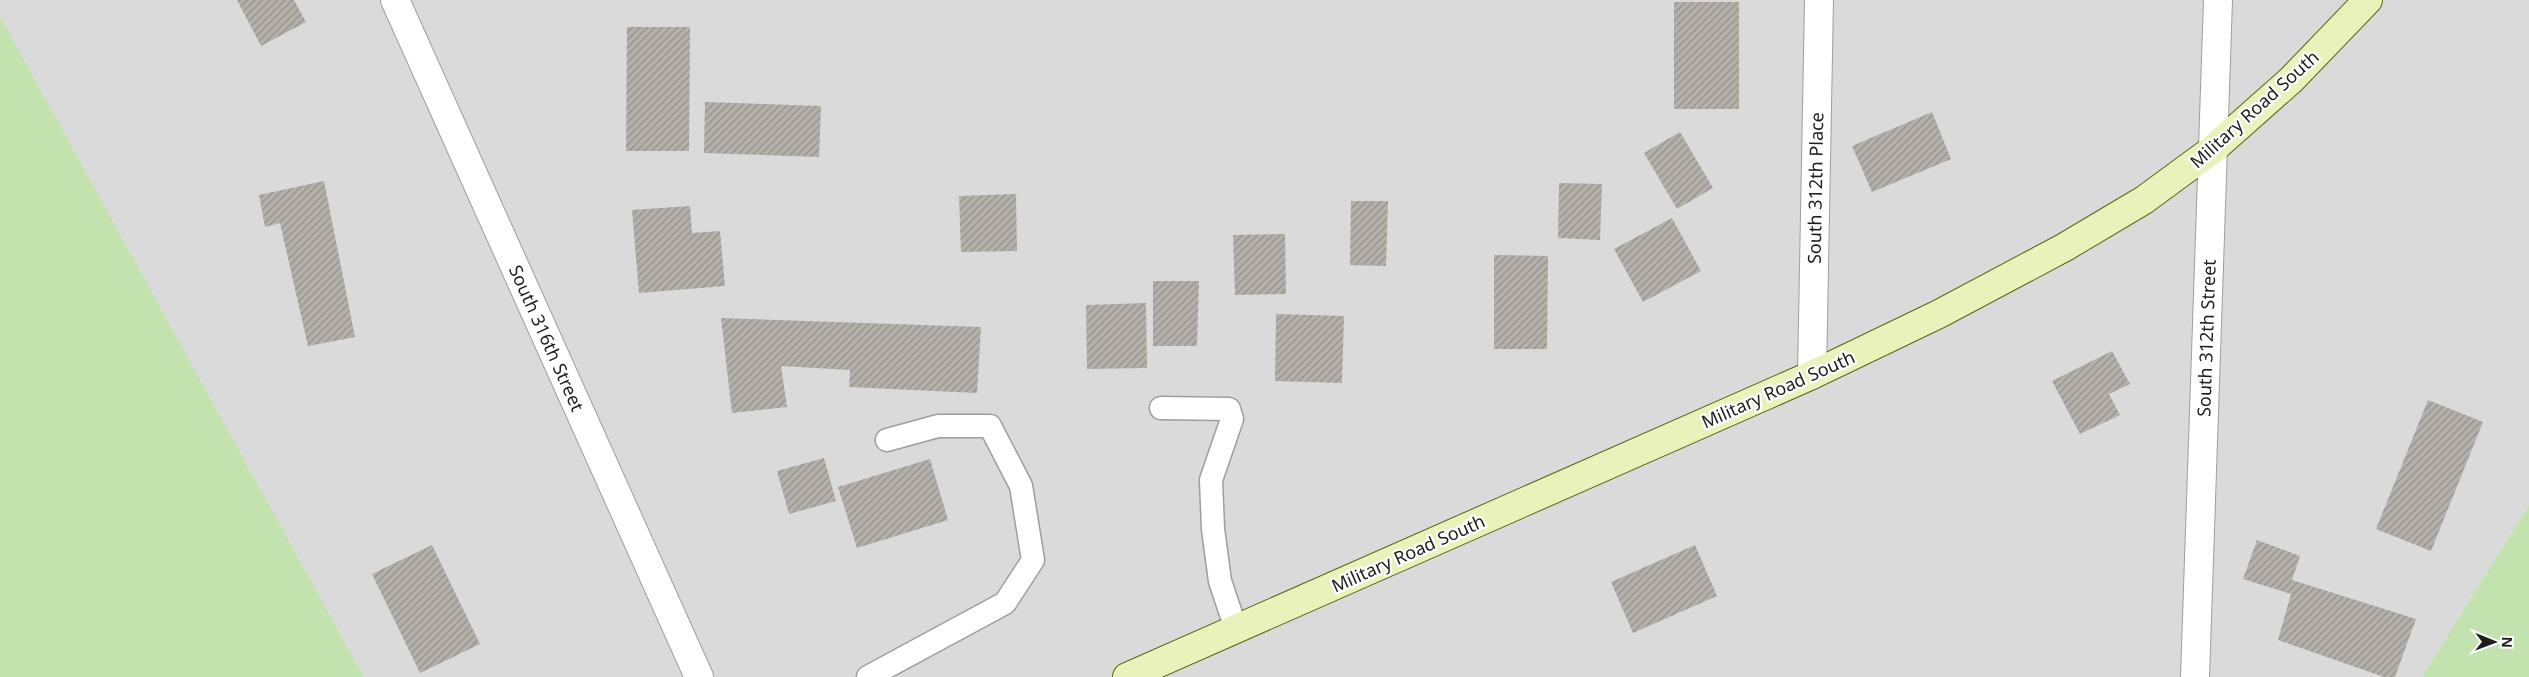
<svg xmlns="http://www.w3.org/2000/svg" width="2529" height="677" viewBox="0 0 2529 677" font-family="'Noto Sans',sans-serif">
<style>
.residential{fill:#dbdada}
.grass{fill:#c2e2ae}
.building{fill:url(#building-hatch)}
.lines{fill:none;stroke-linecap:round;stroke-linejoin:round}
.service-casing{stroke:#9e9e9e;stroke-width:25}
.minor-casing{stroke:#9e9e9e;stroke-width:30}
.secondary-casing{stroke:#556810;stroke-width:30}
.service{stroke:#fff;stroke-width:22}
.minor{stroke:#fff;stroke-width:28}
.secondary{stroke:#eaf2bc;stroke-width:28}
.labels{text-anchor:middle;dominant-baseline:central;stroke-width:4.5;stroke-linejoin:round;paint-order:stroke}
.street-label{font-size:18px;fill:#1d1d1d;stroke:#fff}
</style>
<defs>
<pattern id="building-hatch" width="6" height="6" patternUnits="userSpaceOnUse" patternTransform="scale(1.25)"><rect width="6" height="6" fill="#b6b0aa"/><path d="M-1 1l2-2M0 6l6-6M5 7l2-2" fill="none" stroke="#938f8a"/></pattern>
</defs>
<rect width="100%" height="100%" fill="#edebe4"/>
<path class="residential" d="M0,0H2529V505L2422,677H364L0,16Z"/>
<g class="grass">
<path d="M0,16L364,677H0Z"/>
<path d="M2529,505V677H2422Z"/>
</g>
<g class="building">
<path d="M237,0H294L306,22L261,46Z"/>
<rect x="1674" y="2" width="65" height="107"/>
<path d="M627,27H690L689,151H626Z"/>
<path d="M705,102L821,106L819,157L704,153Z"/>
<path d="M1932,112L1951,159L1872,192L1852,146Z"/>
<path d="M1680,132L1713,188L1677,209L1644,153Z"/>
<path d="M324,181L355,337L308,346L280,223L265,227L259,195Z"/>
<path d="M1559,183L1602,184L1600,240L1558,238Z"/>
<path d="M1016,194L1017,251L961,252L959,196Z"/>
<path d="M1351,201H1388L1386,266L1350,265Z"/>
<path d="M690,206L692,233L720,231L725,286L639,293L632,210Z"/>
<path d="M1672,218L1701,271L1643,302L1614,249Z"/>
<path d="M1285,234L1286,294L1235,295L1233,235Z"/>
<path d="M1494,255L1548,256L1547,349H1494Z"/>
<path d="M1153,281H1199L1197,346H1153Z"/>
<path d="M1146,303L1147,368L1087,369L1086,305Z"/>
<path d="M1276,314L1344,316L1342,383L1275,381Z"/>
<path d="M721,318L981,327L977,393L849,387L850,370L781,366L787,407L732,413Z"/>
<path d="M2112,351L2130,384L2109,394L2120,415L2080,434L2052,381Z"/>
<path d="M2428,400L2483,422L2431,551L2376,529Z"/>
<path d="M824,458L836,501L789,514L777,471Z"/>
<path d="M930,459L948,520L857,548L838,487Z"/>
<path d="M2257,540L2300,556L2292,580L2416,619L2395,677H2384L2278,640L2291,594L2243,579Z"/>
<path d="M432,545L480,644L420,673L372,574Z"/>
<path d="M1695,545L1717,596L1633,633L1611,582Z"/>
</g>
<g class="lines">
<g class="service-casing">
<g id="service">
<path d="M1161,408L1229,409L1232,419L1211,480L1213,529L1220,581L1236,629"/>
<path d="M868,677L1005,603L1033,560L1021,486L990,426H938L887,440"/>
</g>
</g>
<g class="minor-casing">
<g id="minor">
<path d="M395,0L699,677"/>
<path d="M1812,375L1819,0"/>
<path d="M2195,677L2218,0"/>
</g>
</g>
<g class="secondary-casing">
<path id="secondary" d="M1127,677L1812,375L1939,314L2065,247L2144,200L2212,150L2291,80L2368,0"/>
</g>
<use href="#service" class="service"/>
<use href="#minor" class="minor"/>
<use href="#secondary" class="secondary"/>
</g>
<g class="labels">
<g class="street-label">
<text transform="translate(2254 109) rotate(-42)">Military Road South</text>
<text transform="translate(1815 188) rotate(-89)">South 312th Place</text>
<text transform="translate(547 338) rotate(66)">South 316th Street</text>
<text transform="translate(2206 338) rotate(-88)">South 312th Street</text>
<text transform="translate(1778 389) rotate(-24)">Military Road South</text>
<text transform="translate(1408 553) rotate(-24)">Military Road South</text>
</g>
</g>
<g transform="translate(2494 642) rotate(91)" stroke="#ffffff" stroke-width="4" paint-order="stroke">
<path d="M0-4L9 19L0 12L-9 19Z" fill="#1d1d1d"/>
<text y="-8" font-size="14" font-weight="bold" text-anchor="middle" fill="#1d1d1d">N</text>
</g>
</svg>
